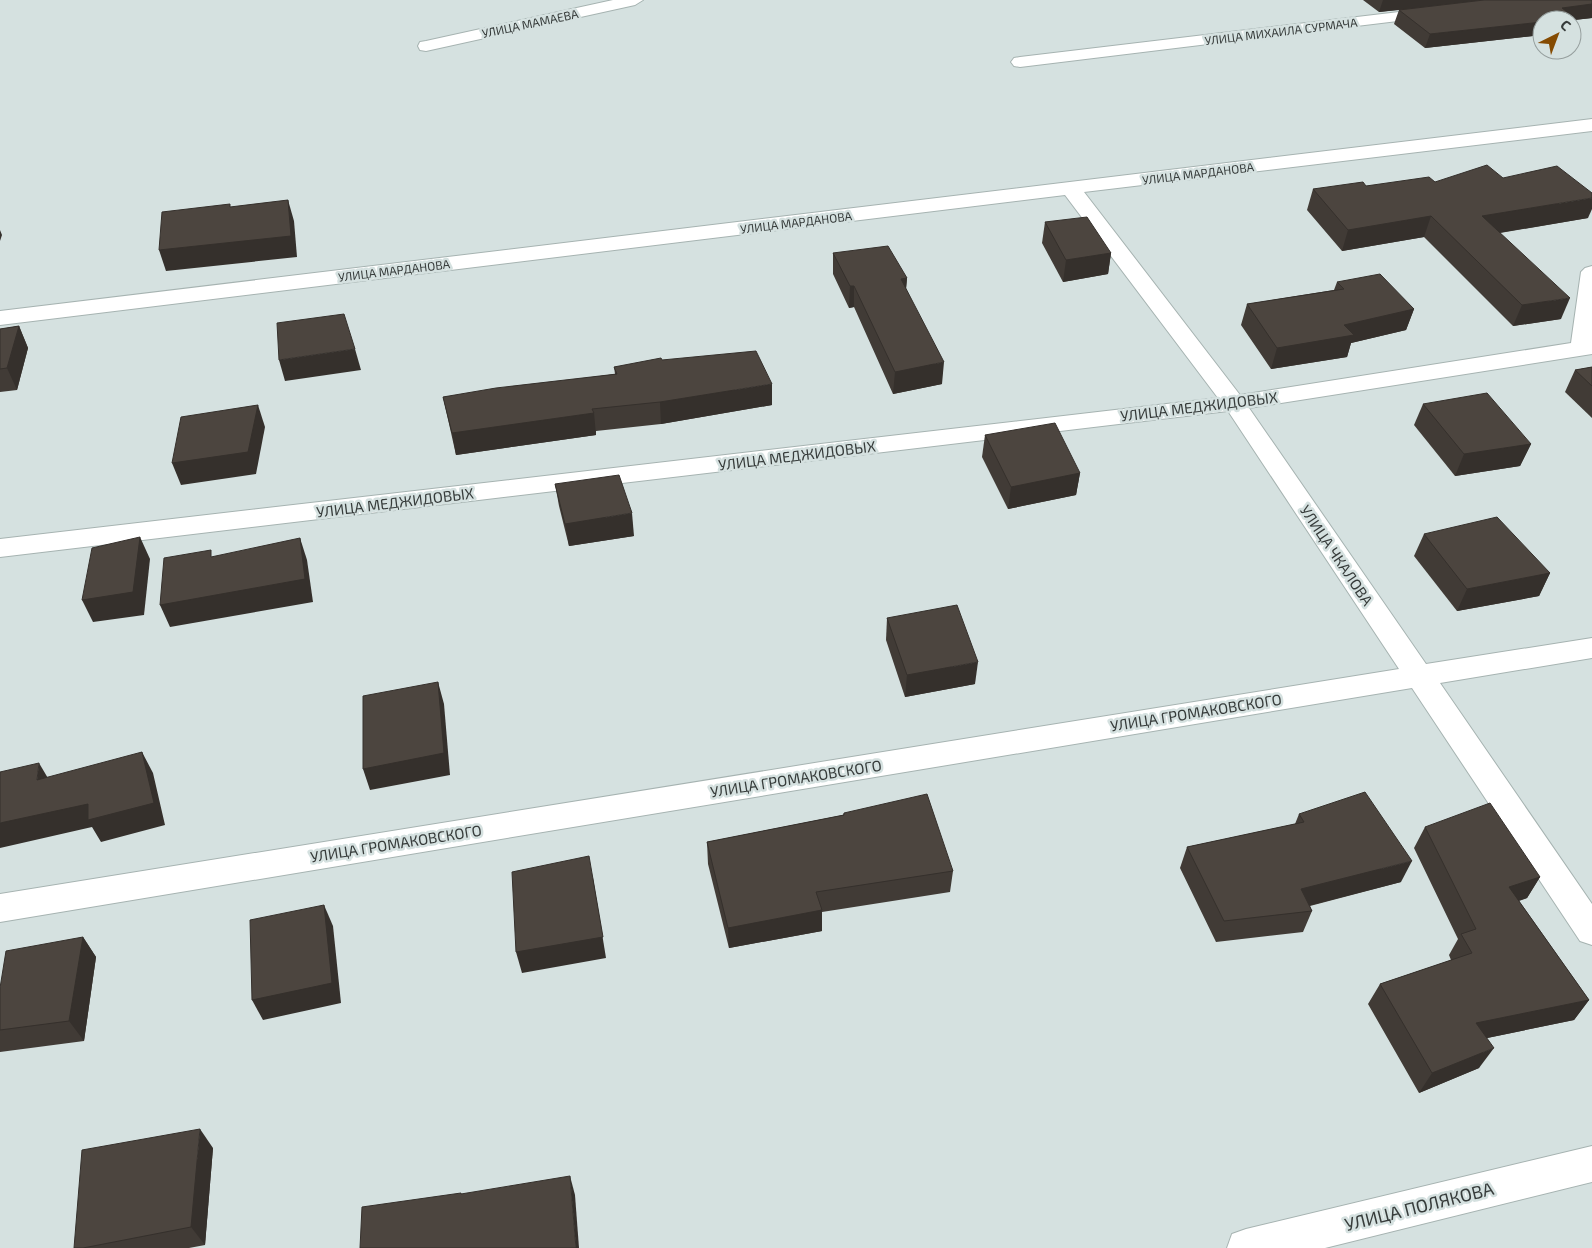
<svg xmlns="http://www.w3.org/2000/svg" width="1592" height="1248" viewBox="0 0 1592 1248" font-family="'Exo 2',sans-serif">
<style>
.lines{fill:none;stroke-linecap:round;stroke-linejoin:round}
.minor-casing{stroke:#a6b3b1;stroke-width:2}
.minor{fill:#fff;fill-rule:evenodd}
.wall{fill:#413b36}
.shaded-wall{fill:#35302c}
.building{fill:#4c453f;stroke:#35302c}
.labels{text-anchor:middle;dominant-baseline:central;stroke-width:5;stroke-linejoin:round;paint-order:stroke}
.far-street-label{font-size:12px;fill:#373c3b;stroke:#d5e1e0}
.street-label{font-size:15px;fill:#373c3b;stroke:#d5e1e0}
.near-street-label{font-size:18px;fill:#373c3b;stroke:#d5e1e0}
</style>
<rect width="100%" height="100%" fill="#d5e1e0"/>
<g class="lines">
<g class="minor-casing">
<g id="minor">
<path d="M613,0H643L635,5L426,51L420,50L418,46L420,42L426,41Z"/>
<path d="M1433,8L1439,10L1441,13L1439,16L1020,67L1014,66L1011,62L1014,58L1020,57Z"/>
<path d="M1592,119V131L1084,192L1240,395L1571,343L1581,272L1585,268L1592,266V354L1249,408L1426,664L1592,638V658L1440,683L1592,904V945L1580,941L1412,688L0,922V894L1399,669L1228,411L0,557V539L1218,398L1065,195L0,325V311Z"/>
<path d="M1592,1146V1182L1325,1248H1227L1232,1234L1246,1229Z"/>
</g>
</g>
<use href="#minor" class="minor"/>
</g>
<g class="wall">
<path d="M1363,0H1592V18L1574,20H1542V35L1425,48L1394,24L1399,10L1379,12Z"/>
<path d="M1503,178L1588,218L1500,233L1561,319L1513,326L1424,237L1342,251L1307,210L1313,189Z"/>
<path d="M1045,222L1111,253L1108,274L1063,282L1042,243Z"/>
<path d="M833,253L907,278L906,289L942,384L893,394L854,307L849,308L833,274Z"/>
<path d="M1337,282L1414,309L1406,330L1351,343L1347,357L1271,369L1241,325L1247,304L1334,290Z"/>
<path d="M19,326L28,348L17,390L0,392V329Z"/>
<path d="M662,360L772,405L661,424L596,431V435L456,455L443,397L615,374L614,367Z"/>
<path d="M1592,367V418L1565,392L1575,370Z"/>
<path d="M1423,404L1531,444L1520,466L1455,476L1414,425Z"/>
<path d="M985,435L1080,473L1076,495L1008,509L982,457Z"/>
<path d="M555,484L634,536L569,546L559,506Z"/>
<path d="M1424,534L1550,573L1539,596L1457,611L1414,556Z"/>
<path d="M887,618L975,684L905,697L886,640Z"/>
<path d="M844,813L953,871L950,892L822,912V931L729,948L708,864L707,842L843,815Z"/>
<path d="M1299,814L1401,882L1310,906L1312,911L1303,932L1216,942L1180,868L1187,847L1295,824Z"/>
<path d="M1425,827L1540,877L1527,898L1519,901L1589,1000L1574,1020L1487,1038L1479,1068L1419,1093L1368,1004L1380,984L1451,960L1449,955L1458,939L1414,848Z"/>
<path d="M83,937L96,957L84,1041L0,1052V988Z"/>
<path d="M213,1148L205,1245L189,1248H74Z"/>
</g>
<g class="shaded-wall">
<path d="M1383,0H1484L1379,12Z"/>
<path d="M1592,4V18L1574,20L1572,26V20H1557L1562,8Z"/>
<path d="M1542,22V35L1425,48L1430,34Z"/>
<path d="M1592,198V209L1588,218L1474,237L1482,216Z"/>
<path d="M288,200L294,221L297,257L166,271L159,250Z"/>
<path d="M1431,216L1424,237L1342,251L1348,230Z"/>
<path d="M0,230L2,235L0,241Z"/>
<path d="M1111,253L1108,274L1063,282L1066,260Z"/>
<path d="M907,278L905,300L901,279Z"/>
<path d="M850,286H854V307L849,308Z"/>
<path d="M1570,298L1561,319L1513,326L1522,305Z"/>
<path d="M1414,309L1406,330L1351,343L1347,357L1271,369L1277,348L1344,325Z"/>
<path d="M19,326L28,348L17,390L7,368Z"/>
<path d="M355,349L361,370L285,381L279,360Z"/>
<path d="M944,362L942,384L893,394L895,372Z"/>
<path d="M772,384V405L661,424L660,402Z"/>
<path d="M258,405L265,427L256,474L181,485L172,463Z"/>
<path d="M594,413L596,435L456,455L452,433Z"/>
<path d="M1531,444L1520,466L1455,476L1464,454Z"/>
<path d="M1080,473L1076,495L1008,509L1011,487Z"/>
<path d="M632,513L634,536L569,546L565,524Z"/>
<path d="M140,537L150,559L144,615L93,622L82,600Z"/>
<path d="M300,538L307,560L313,602L170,627L160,605Z"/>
<path d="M1550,573L1539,596L1457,611L1467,589Z"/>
<path d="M978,662L975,684L905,697L907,675Z"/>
<path d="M438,682L444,704L450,775L370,790L363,769Z"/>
<path d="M142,752L153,773L165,825L101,842L92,827L0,848V823Z"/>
<path d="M39,763L52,785L37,780Z"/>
<path d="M1412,861L1401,882L1292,910L1301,889Z"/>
<path d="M1540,877L1527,898L1496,908L1509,887Z"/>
<path d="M593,878L606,958L522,973L516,952Z"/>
<path d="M324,905L333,926L341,1003L263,1020L252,1000Z"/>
<path d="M822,910V931L729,948L728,928Z"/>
<path d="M83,937L96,957L84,1041L69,1021Z"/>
<path d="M1589,1000L1574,1020L1463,1043L1476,1023Z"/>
<path d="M1494,1048L1479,1068L1419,1093L1432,1073Z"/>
<path d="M200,1129L213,1148L205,1245L191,1227Z"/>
<path d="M570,1176L575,1195L579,1248H576Z"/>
</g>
<g class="building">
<path d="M1484,0H1592V4L1562,8L1575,18L1557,20H1542V22L1430,34L1399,10Z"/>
<path d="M1487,165L1503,178L1557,166L1592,193V198L1482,216L1570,298L1522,305L1431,216L1348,230L1313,189L1363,182L1366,186L1429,177L1435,182Z"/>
<path d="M288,200L291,236L159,250L162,212L230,204V207Z"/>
<path d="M1087,217L1111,253L1066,260L1045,222Z"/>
<path d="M888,246L907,278L901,279L944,362L895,372L854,286H850L833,253Z"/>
<path d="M1380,274L1414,309L1344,325L1354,335L1277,348L1247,304L1344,289L1337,282Z"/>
<path d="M344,314L355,349L279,360L277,323Z"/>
<path d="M19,326L7,368L0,369V329Z"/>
<path d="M756,351L772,384L660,402L592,409L594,413L452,433L443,397L496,388L617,374L614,367L661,358L662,360Z"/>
<path d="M1592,367V386L1575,370Z"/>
<path d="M1487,393L1531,444L1464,454L1423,404Z"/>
<path d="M258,405L248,452L172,463L181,417Z"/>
<path d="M1055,423L1080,473L1011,487L985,435Z"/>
<path d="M619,475L632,513L565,524L555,484Z"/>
<path d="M1497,517L1550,573L1467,589L1424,534Z"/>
<path d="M140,537L133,592L82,600L92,548Z"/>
<path d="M300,538L305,579L160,605L164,558L211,550V557Z"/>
<path d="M957,605L978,662L907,675L887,618Z"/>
<path d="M438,682L444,753L363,769V696Z"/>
<path d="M142,752L154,803L88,820V804L0,823V772L39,763L37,780Z"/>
<path d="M1365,792L1412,861L1301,889L1312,911L1224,921L1187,847L1304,822L1299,814Z"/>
<path d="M927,794L953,871L816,892L822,910L728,928L707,842L844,815V813Z"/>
<path d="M1490,803L1540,877L1509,887L1589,1000L1476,1023L1494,1048L1432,1073L1380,984L1472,953L1461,934L1476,929L1425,827Z"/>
<path d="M589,856L603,937L516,952L512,872Z"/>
<path d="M324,905L332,983L252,1000L250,920Z"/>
<path d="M83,937L69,1021L0,1030V988L6,951Z"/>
<path d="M200,1129L191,1227L83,1248H74L82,1150Z"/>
<path d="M570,1176L576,1248H360L362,1207L461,1193V1194Z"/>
</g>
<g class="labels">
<g class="far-street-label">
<text transform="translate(530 23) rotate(-12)">УЛИЦА МАМАЕВА</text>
<text transform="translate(1281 31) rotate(-7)">УЛИЦА МИХАИЛА СУРМАЧА</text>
<text transform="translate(1198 173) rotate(-7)">УЛИЦА МАРДАНОВА</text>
<text transform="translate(796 222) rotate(-7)">УЛИЦА МАРДАНОВА</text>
<text transform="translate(394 270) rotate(-7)">УЛИЦА МАРДАНОВА</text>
</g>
<g class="street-label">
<text transform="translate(1199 406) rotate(-7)">УЛИЦА МЕДЖИДОВЫХ</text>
<text transform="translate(797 455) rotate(-7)">УЛИЦА МЕДЖИДОВЫХ</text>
<text transform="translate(395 502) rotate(-7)">УЛИЦА МЕДЖИДОВЫХ</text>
<text transform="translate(1337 555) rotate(56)">УЛИЦА ЧКАЛОВА</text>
<text transform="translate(1196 712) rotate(-9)">УЛИЦА ГРОМАКОВСКОГО</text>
<text transform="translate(796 778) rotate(-9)">УЛИЦА ГРОМАКОВСКОГО</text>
<text transform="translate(396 843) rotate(-9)">УЛИЦА ГРОМАКОВСКОГО</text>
</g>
<g class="near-street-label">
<text transform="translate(1419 1206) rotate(-14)">УЛИЦА ПОЛЯКОВА</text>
</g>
</g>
<g transform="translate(1557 35) rotate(42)"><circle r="24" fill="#d5e1e0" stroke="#969f9e"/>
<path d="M0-4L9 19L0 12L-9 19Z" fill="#854b02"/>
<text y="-8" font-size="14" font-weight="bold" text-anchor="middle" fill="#373c3b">С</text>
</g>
</svg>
